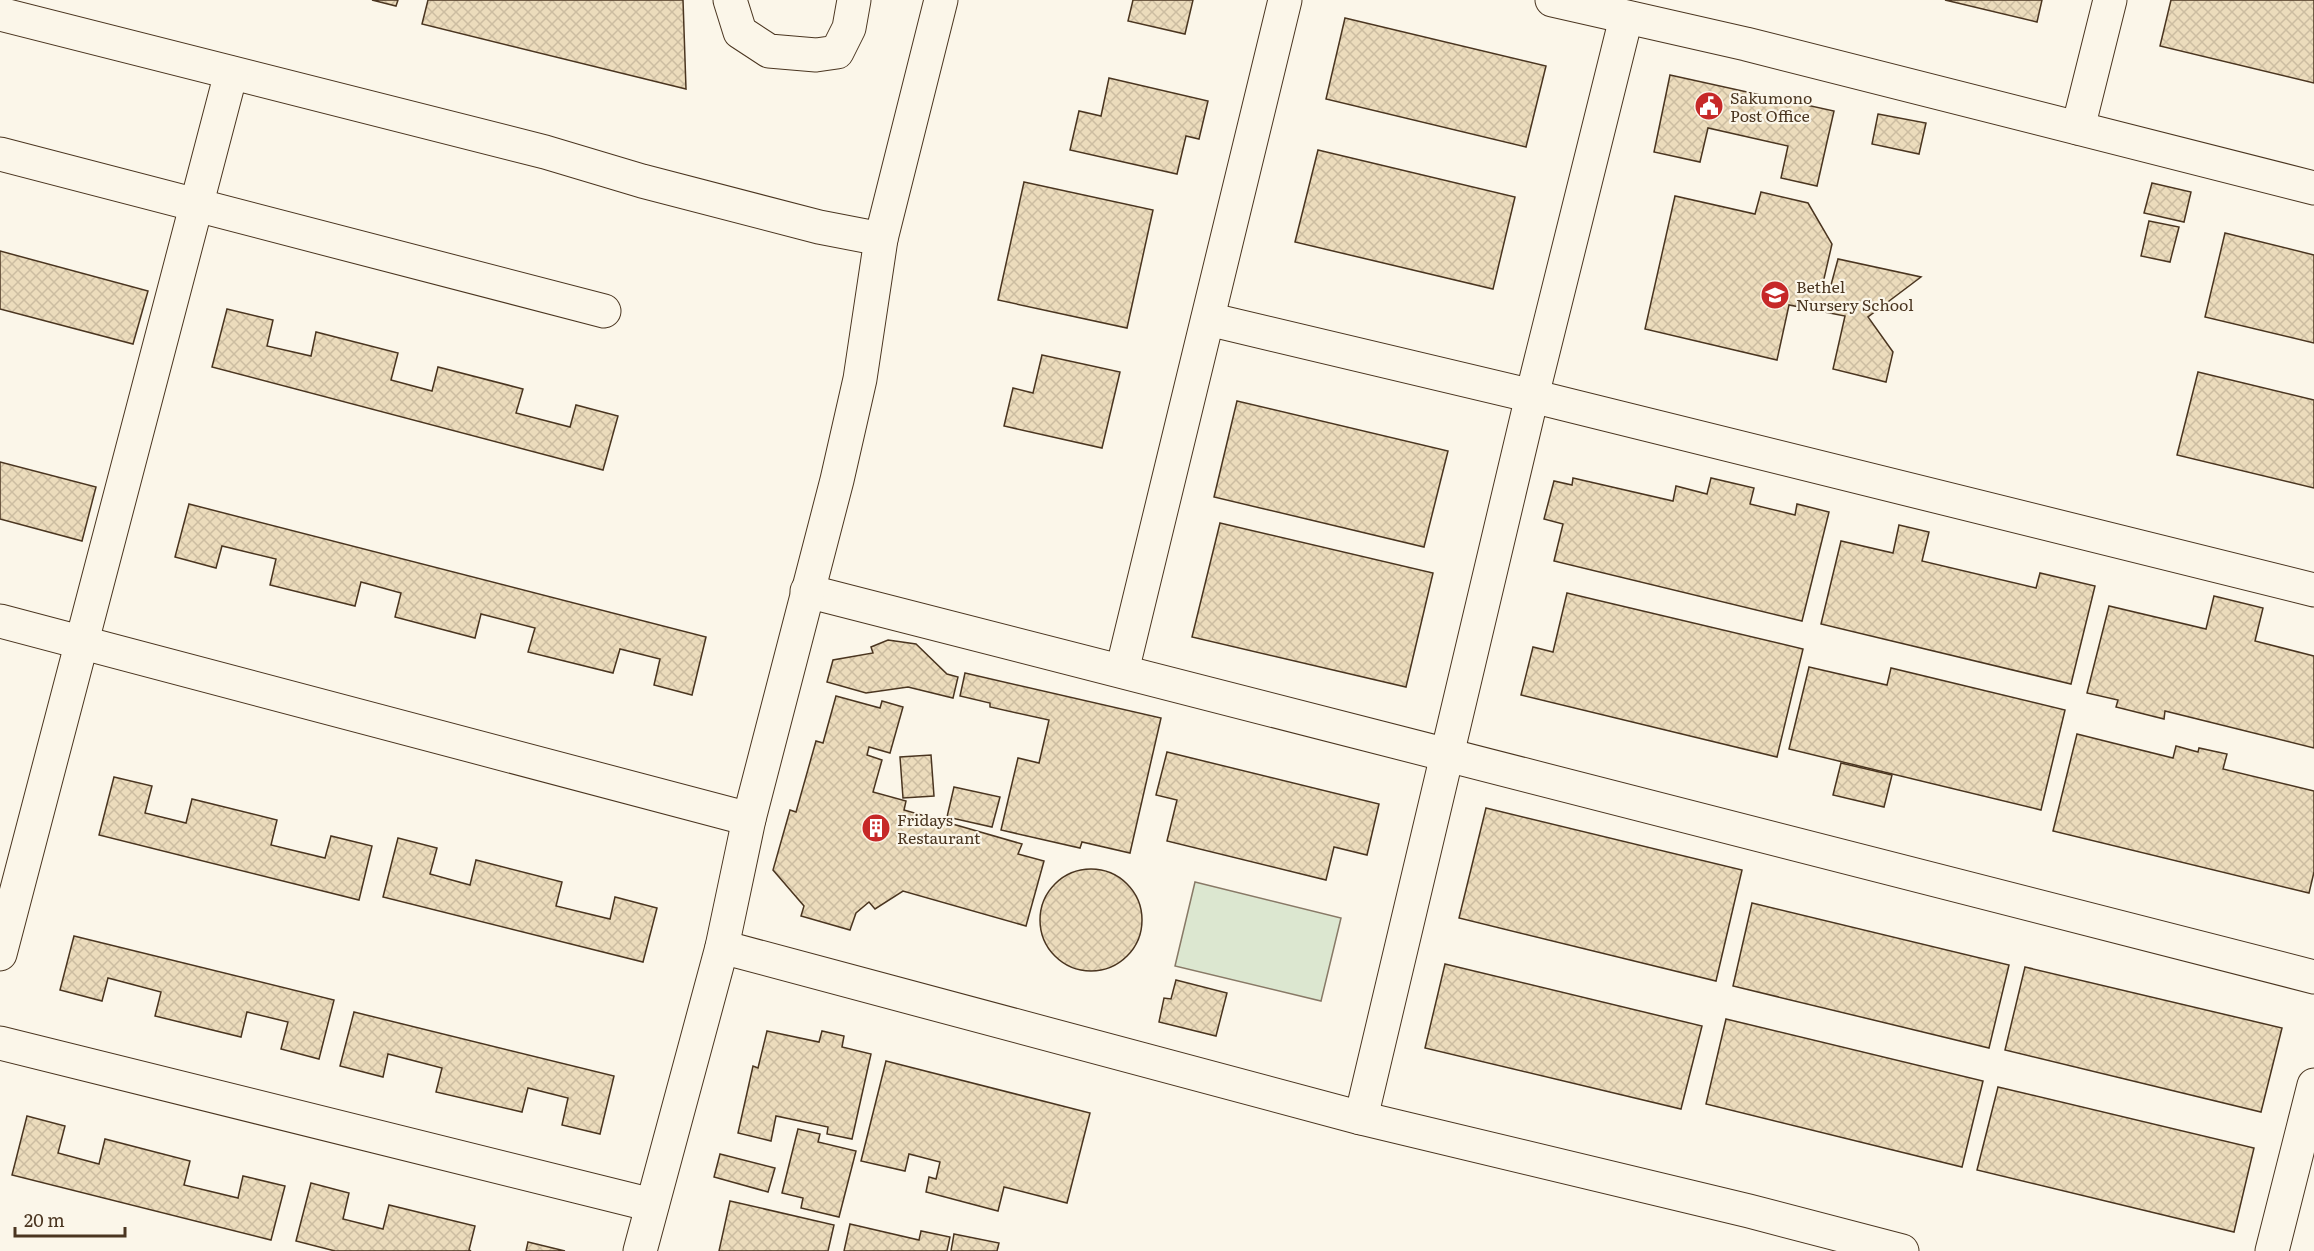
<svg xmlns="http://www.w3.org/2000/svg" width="2314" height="1251" viewBox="0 0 2314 1251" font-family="Literata,serif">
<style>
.grass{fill:#dce7d0;stroke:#887966;stroke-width:1.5}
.building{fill:url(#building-cross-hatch);stroke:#4a3520;stroke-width:1.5}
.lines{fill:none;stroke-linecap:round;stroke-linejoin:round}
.minor-casing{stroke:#4a3520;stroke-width:35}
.minor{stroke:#fbf6e9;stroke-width:33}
.labels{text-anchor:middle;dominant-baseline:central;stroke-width:4.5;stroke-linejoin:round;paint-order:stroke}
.poi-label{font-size:16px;fill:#4a3520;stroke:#fbf6e9;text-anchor:start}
</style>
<defs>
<pattern id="building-cross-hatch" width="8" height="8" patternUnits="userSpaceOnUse" patternTransform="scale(1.5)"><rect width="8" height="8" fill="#ecdcbc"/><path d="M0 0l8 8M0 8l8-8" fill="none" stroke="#ccbda1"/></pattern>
</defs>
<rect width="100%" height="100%" fill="#fbf6e9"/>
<path class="grass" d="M1195,882L1341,918L1321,1001L1175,966Z"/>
<g class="building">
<path d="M372,0H398L396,6Z"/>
<path d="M428,0H683L686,89L422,24Z"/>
<path d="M1133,0H1193L1185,34L1128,21Z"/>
<path d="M1945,0H2042L2037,22Z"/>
<path d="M2171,0H2314V83L2160,46Z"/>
<path d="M1345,18L1546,66L1526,147L1326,99Z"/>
<path d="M1670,75L1834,111L1817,186L1781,178L1788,146L1708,128L1700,162L1654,152Z"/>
<path d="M1109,78L1208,101L1199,139L1186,136L1177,174L1070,150L1079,111L1101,116Z"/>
<path d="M1878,114L1926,123L1919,154L1872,144Z"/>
<path d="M1318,150L1515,197L1493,289L1295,242Z"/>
<path d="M1024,182L1153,210L1127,328L998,300Z"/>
<path d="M2152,183L2191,192L2184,222L2144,213Z"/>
<path d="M1761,192L1808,203L1832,244L1823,283L1831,285L1838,259L1921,277L1868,317L1893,352L1886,382L1833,369L1845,316L1789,305L1777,360L1645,329L1675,196L1755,214Z"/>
<path d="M2149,221L2179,227L2170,262L2141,256Z"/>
<path d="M2225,233L2314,255V343L2205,317Z"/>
<path d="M0,251L148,291L133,344L0,309Z"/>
<path d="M227,309L273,320L267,346L311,356L316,332L398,353L391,380L432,391L438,367L523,389L516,413L570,427L576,405L618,416L603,470L212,367Z"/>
<path d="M1042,355L1120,372L1102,448L1004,426L1013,388L1033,393Z"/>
<path d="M2198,372L2314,400V488L2177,455Z"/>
<path d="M1237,401L1448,451L1424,547L1214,497Z"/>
<path d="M0,462L96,487L82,541L0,519Z"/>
<path d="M1573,478L1673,501L1676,486L1707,494L1711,478L1754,488L1750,504L1795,515L1797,504L1829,512L1802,621L1554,561L1563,524L1544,519L1554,481L1572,485Z"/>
<path d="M189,504L706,637L692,695L654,685L660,659L620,649L613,673L528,652L535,628L481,614L475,638L395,617L401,593L361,582L355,606L270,585L276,559L222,546L216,568L175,557Z"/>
<path d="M1220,523L1433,573L1406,687L1192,637Z"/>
<path d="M1899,525L1929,532L1922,561L2036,588L2040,573L2095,586L2071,684L1821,624L1841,541L1893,553Z"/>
<path d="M1567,593L1803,649L1777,757L1521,695L1533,647L1553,652Z"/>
<path d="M2214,596L2263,608L2255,641L2314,656V748L2165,711L2164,719L2116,707L2118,700L2087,693L2109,606L2206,629Z"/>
<path d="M888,640L916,644L947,674L958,677L953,698L908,687L866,693L827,682L833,660L873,653L871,647Z"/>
<path d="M1809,667L1887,685L1891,668L2065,710L2041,810L1789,749Z"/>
<path d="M965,673L1161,718L1130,853L1082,842L1080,848L1001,830L1018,758L1039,763L1049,720L990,707V703L960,696Z"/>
<path d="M836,696L880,708L882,701L903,707L890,753L869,747L867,755L882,760L873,792L906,801L904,810L1022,844L1018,854L1044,861L1026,926L903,891L875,909L869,902L856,913L850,930L801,916L804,906L773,870L790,810L796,812L816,741L823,743Z"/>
<path d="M2077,734L2173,758L2176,746L2198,752L2199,748L2227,754L2223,769L2314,791V872L2309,893L2053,831Z"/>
<path d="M1167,752L1379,804L1367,855L1334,847L1326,880L1167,841L1177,800L1156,795Z"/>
<path d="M931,755L934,796L903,798L900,757Z"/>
<path d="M1841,763L1892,775L1884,807L1833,795Z"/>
<path d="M114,777L152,786L145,813L186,823L192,799L277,820L271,845L325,858L331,836L372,846L359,900L99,835Z"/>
<path d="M954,787L1000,797L992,827L947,817Z"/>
<path d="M1486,808L1742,870L1716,981L1459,918Z"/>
<path d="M398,838L437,848L430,874L470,885L476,860L562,882L556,906L610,919L615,897L657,908L643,962L383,897Z"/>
<circle cx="1091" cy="920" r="51"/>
<path d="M1752,903L2009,965L1989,1048L1733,986Z"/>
<path d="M74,936L334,1000L319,1059L281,1049L288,1022L247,1012L241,1037L155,1016L161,992L108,978L102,1001L60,990Z"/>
<path d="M1445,964L1702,1026L1681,1109L1425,1048Z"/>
<path d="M2025,967L2282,1028L2261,1112L2005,1050Z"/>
<path d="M1176,980L1227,993L1216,1036L1159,1022L1164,998L1171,999Z"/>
<path d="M354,1012L614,1076L600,1134L562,1125L568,1098L528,1088L522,1112L436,1092L442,1068L388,1054L383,1077L340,1066Z"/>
<path d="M1726,1019L1983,1081L1962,1167L1706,1104Z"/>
<path d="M767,1031L819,1042L822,1031L844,1036L842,1047L871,1054L852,1139L827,1134L828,1127L776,1116L771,1141L738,1133L753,1066L758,1068Z"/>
<path d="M886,1061L1090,1113L1067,1203L1004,1187L998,1211L926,1192L929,1177L936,1179L940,1162L909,1154L905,1171L861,1161Z"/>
<path d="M1998,1087L2254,1148L2234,1232L1977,1170Z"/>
<path d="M27,1116L65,1126L58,1153L99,1164L105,1139L190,1161L184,1185L238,1198L243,1176L285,1186L271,1240L12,1175Z"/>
<path d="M798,1129L820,1134L818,1142L856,1151L839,1217L801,1208L803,1198L782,1193Z"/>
<path d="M720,1154L775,1168L768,1192L714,1177Z"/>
<path d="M311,1183L349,1193L343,1219L383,1229L389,1205L475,1226L469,1250L471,1251H335L296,1241Z"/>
<path d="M730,1201L834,1225L828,1251H719Z"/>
<path d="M850,1224L919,1240L921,1231L950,1237L947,1251H844Z"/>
<path d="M954,1234L999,1243L997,1251H951Z"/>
<path d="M528,1242L565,1251H526Z"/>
</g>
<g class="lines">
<g class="minor-casing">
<g id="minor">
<path d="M730,0L740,32L769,51L816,55L837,52L849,28L854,0"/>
<path d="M1552,0L1746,44L2314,188"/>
<path d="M0,14L545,152L642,181L819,227L881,239L941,0"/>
<path d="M2078,128L2110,0"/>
<path d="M0,154L604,311"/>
<path d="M1208,319L1532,396L2314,590"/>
<path d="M807,591L2314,977"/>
<path d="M0,621L749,819"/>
<path d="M1122,671L1285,0"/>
<path d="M722,947L1361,1118L1749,1211L1902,1251"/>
<path d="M0,954L231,73"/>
<path d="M0,1043L652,1205"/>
<path d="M1361,1118L1532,396L1626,18"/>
<path d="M640,1251L722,947L749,819L837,480L860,379L881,239"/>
<path d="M2272,1251L2314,1085"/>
</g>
</g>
<use href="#minor" class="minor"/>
</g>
<defs>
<g id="civic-disc" transform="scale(1.5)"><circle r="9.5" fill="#c62828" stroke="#fbf6e9"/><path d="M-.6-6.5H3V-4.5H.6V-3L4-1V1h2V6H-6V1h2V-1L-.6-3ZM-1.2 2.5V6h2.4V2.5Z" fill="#fff"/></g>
<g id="school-disc" transform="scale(1.5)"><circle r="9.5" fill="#c62828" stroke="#fbf6e9"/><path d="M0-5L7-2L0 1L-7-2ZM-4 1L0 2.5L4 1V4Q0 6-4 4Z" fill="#fff"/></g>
<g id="building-disc" transform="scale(1.5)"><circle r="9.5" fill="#c62828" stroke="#fbf6e9"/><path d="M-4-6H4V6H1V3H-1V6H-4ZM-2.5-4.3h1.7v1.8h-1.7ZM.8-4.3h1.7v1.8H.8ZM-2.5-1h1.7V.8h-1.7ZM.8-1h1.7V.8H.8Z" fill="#fff"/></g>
</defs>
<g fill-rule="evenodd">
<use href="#civic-disc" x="1709" y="106"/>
<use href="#school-disc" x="1775" y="295"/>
<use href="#building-disc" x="876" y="828"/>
</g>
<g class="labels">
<g class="poi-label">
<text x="1730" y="97">Sakumono<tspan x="1730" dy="18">Post Office</tspan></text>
<text x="1796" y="286">Bethel<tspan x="1796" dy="18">Nursery School</tspan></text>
<text x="897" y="819">Fridays<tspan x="897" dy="18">Restaurant</tspan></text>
</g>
</g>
<path d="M15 1227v9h110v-9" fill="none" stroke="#4a3520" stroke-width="3"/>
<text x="24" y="1227" font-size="18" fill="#4a3520" stroke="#fbf6e9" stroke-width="4.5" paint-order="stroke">20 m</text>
</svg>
